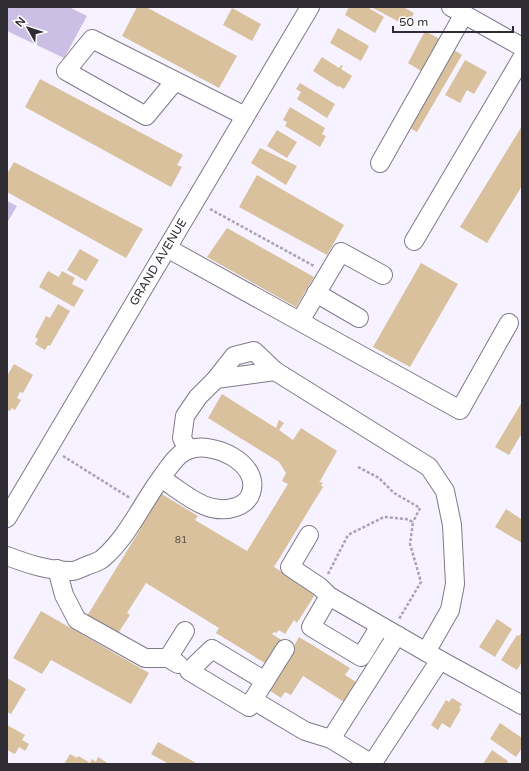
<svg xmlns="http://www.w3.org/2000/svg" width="529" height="771" viewBox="0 0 529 771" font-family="'Varela Round',sans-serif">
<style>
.forest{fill:#cbbfe5}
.building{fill:#d9c19e}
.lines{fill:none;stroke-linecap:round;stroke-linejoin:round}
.minor-casing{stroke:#7e7a88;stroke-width:20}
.path{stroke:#a8a4af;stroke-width:2.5;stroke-dasharray:3 2;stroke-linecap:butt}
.minor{stroke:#fff;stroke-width:18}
.labels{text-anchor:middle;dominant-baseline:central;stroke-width:3.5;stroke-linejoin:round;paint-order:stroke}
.number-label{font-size:10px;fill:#5a524e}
.street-label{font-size:12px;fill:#2f2d33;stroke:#fff}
</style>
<rect width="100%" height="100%" fill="#f6f2ff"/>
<g class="forest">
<path d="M7,7H69L87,16L64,58L7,31Z"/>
<path d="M7,201L17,206L7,223Z"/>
</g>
<g class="building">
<path d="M137,7H146L237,56L219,88L122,36Z"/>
<path d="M349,7H367L384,17L375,33L345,15Z"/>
<path d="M371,7H403L414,13L407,26Z"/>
<path d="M232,8L261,24L252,41L223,25Z"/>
<path d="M338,28L369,46L361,61L330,43Z"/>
<path d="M425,31L440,39L421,71L408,63Z"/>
<path d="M449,47L462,55L417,132L403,124Z"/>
<path d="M322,57L339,68L341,65L343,66L341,69L352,76L344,89L339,86L338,87L313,71Z"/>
<path d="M465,60L487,72L474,94L467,90L460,103L445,95Z"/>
<path d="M40,79L183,155L177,165L182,167L171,187L25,107Z"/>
<path d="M300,83L335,104L327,118L297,99L301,92L296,89Z"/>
<path d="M290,107L325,128L322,134L326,136L320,147L285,126L287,122L283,120Z"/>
<path d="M522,126V186L487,243L460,227Z"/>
<path d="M277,130L297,142L287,158L267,146Z"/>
<path d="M260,148L297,166L286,185L251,163Z"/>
<path d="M14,162L143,229L126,258L7,192V174Z"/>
<path d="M257,175L344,225L327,255L239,207Z"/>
<path d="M227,228L314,277L296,307L207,257Z"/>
<path d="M80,249L99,260L86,281L67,270Z"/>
<path d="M421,263L458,284L410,367L373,347Z"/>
<path d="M48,271L59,277L62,271L75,278L72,284L84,290L74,307L39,287Z"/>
<path d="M58,304L70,311L50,346L48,345L45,350L35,344L38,339L35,337L46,316L50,318Z"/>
<path d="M14,364L33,375L23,393L20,392L17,398L21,400L15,410L12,408L10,411L7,410V376Z"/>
<path d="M222,394L276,428L279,420L284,423L279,430L293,440L301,428L337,451L319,483L321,482L323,483L321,485L323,487L274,567L316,593L297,623L294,620L285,634L279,630L276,633L274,632L272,634L283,641L268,665L216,633L219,628L146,583L127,613L130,615L117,635L87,616L141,528L140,527L160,493L198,516L195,520L247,551L288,484L282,481L286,473L279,462L208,418Z"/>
<path d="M522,402V433L509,455L495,447Z"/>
<path d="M506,509L521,519L522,543L495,527Z"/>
<path d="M41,611L149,673L131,704L51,660L42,674L13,658Z"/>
<path d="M497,619L512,629L495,657L479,647Z"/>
<path d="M522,631V662L517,670L501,660L517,635L519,636Z"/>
<path d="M299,637L350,668L345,675L356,682L344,702L303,676L291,695L285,692L281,698L269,690Z"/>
<path d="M7,678L26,689L11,714L7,712Z"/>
<path d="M452,698L462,704L459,708L461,709L450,728L442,723L438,730L431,725L446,700L449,702Z"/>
<path d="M500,723L522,738V748L516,757L490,739Z"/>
<path d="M7,725L25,735L22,740L29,744L25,751L19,747L15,754L7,750Z"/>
<path d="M158,742L198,764H169L151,754Z"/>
<path d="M492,750L508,761L507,762L510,764H483Z"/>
<path d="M70,754L77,758L78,756L89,762L87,764H64Z"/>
<path d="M98,757L109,764H89L92,759L96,762Z"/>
</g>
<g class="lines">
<g class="minor-casing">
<g id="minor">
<path d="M451,7L522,47"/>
<path d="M175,81L146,116L66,71L92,39L245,116"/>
<path d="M380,163L464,14"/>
<path d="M414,241L522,58"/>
<path d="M167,248L460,410L509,323"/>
<path d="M316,293L359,318"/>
<path d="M300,321L341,252L383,275"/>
<path d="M216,379L234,356L254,351L275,371"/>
<path d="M188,450L182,438L185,416L198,397L216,379L275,371L429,467L445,491L452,525L455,584L450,610L426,652"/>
<path d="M7,518L310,7"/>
<path d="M309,535L290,567L320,587L329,596L440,660L522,705"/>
<path d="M7,556C28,564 49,571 72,571C76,571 81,568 86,566C91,564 98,562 102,559C128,537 141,505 161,478C168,469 176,454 188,450C212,440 261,463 251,493C249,500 242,505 236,507C208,517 184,493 161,478"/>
<path d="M57,569L64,595L77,620L145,658H168"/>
<path d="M329,596L311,627L361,657L380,626"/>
<path d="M285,649L253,700L305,731L331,739L372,764L440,660"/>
<path d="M178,664L168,658L185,631"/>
<path d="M253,700L249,707L189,671L212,649L265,681"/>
<path d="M331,739L397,635"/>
</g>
</g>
<g class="path">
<path d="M210,209L314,266"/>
<path d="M63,456L130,498"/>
<path d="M358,467L379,478L394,493L420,508L413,522"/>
<path d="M328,574L348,535L384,517L406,519L413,522L410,544L421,582L399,619"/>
</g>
<use href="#minor" class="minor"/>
</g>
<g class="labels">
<g class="number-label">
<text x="181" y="540">81</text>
</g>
<g class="street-label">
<text transform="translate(158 262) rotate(-59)">GRAND AVENUE</text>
</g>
</g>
<rect width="529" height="771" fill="none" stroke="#2f2d33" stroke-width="16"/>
<g transform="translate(28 28) rotate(309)" stroke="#ffffff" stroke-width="3" paint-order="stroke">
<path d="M0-3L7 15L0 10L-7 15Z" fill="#2f2d33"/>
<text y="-6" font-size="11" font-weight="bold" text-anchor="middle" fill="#2f2d33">N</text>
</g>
<path d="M393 26v6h120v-6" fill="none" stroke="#2f2d33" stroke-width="2"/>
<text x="399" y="26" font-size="12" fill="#2f2d33" stroke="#ffffff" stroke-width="3" paint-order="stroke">50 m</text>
</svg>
